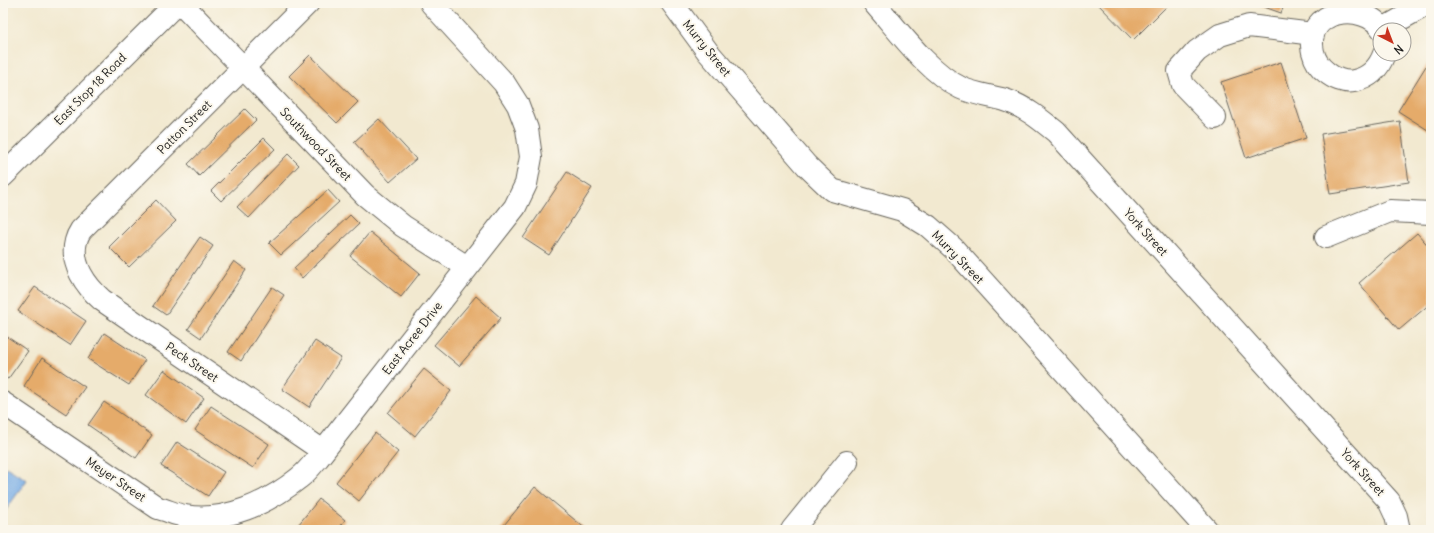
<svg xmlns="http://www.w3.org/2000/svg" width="1434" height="533" viewBox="0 0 1434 533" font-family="Delius,sans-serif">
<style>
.water{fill:#77ace5;stroke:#4a6480}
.building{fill:#e5ab6a}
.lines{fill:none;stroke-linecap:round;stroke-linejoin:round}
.minor-casing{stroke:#67645b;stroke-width:24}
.minor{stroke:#fff;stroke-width:22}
.labels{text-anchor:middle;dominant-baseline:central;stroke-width:4;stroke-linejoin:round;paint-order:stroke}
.street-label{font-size:12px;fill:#1c1c1c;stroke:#fbf7ec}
</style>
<rect width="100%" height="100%" fill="#fbf7ec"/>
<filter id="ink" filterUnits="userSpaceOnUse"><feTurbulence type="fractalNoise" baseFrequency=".025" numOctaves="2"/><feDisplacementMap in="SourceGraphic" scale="8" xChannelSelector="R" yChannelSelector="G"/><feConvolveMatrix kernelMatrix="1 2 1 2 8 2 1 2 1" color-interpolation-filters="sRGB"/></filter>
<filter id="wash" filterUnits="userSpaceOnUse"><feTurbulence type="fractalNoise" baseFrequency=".012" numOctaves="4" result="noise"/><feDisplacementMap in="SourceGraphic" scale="16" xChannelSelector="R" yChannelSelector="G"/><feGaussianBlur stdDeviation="0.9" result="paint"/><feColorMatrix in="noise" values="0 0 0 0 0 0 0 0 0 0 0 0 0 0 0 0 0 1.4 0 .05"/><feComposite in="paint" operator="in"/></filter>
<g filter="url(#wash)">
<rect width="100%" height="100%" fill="#f2e9d0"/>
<path class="water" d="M6,467L27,480L3,514V472Z"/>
<g id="blocks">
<g class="building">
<path d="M1097,3H1170L1133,40Z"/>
<path d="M1253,3H1285L1281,13Z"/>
<path d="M310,55L358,102L337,123L289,76Z"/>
<path d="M1431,58V132L1398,111Z"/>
<path d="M1281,62L1306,138L1246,158L1221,82Z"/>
<path d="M245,109L256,120L199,176L188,164Z"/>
<path d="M379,119L416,159L390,182L354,142Z"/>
<path d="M1400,121L1409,182L1330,194L1321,134Z"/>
<path d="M264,138L275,149L221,201L211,191Z"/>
<path d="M288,154L299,165L249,218L237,207Z"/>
<path d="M567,172L592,188L549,255L523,238Z"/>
<path d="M328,190L339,202L281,255L269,243Z"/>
<path d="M156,200L176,221L129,267L109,247Z"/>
<path d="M350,215L359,224L302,278L294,268Z"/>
<path d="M370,232L420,273L401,297L350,256Z"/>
<path d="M1417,233L1431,249V303L1399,330L1359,283Z"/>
<path d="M200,237L213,246L166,315L153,306Z"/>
<path d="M234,261L246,270L201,338L188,329Z"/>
<path d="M35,287L86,321L70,345L18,311Z"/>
<path d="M272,287L284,295L241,361L228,352Z"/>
<path d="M476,296L501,318L459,366L434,345Z"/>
<path d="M104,333L145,360L129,385L88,359Z"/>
<path d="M3,334L28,351L8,379L3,376Z"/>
<path d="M315,341L341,358L309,407L282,389Z"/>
<path d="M42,358L85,387L66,414L24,386Z"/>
<path d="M424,369L451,391L415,436L388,413Z"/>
<path d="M164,370L204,398L186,424L146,395Z"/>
<path d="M104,402L152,435L136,458L88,425Z"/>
<path d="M211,406L269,444L253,468L195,430Z"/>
<path d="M375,433L398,452L359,501L336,482Z"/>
<path d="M177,442L224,472L208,496L161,466Z"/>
<path d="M535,487L587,530H500Z"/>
<path d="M319,499L345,520L338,530H294Z"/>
</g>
</g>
</g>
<g filter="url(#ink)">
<use href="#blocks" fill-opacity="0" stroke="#67645b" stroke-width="1"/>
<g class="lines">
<g class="minor-casing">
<g id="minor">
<path d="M181,3L365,195L403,226L467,267"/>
<path d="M308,3L81,230C79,233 77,237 76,241C70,264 86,286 102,300L323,451"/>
<path d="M672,3L708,52L807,166L832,190L902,210L928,226L953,248L1207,530"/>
<path d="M874,3C898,30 928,72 961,88C974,94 991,96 1005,100C1024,106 1040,119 1056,132L1389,501L1396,516L1399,530"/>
<path d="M1383,29L1429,3"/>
<path d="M1383,30C1364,0 1303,9 1313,52C1315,60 1319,67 1326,72C1333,78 1344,83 1354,81C1369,78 1379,68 1384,54"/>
<path d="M1215,118L1183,85L1179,71L1197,51L1220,35L1249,26L1313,34"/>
<path d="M3,176L177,3"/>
<path d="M1326,237L1390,211L1431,213"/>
<path d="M3,403L158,508C167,510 176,515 185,516C225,523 268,503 299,478C306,473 312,465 318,458L515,207L526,184L531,157L527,129L518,105L504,83L431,3"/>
<path d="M792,530L847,462"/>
</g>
</g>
<use href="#minor" class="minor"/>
</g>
</g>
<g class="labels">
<g class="street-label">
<text transform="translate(707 48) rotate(51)">Murry Street</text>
<text transform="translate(90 89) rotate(-45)">East Stop 18 Road</text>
<text transform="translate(184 127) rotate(-45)">Patton Street</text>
<text transform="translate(316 144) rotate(46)">Southwood Street</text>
<text transform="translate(1146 232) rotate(48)">York Street</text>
<text transform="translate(958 257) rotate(46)">Murry Street</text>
<text transform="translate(412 338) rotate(-52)">East Acree Drive</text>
<text transform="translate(192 362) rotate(34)">Peck Street</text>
<text transform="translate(1363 472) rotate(48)">York Street</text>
<text transform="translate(116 479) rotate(34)">Meyer Street</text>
</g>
</g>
<rect width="1434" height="533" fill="none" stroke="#fbf7ec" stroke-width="16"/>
<g transform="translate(1392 42) rotate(138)"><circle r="19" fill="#fbf7ec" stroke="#a29f99"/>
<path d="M0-3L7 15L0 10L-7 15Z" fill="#c8321e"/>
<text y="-6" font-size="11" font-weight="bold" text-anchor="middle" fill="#1c1c1c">N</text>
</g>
</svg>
